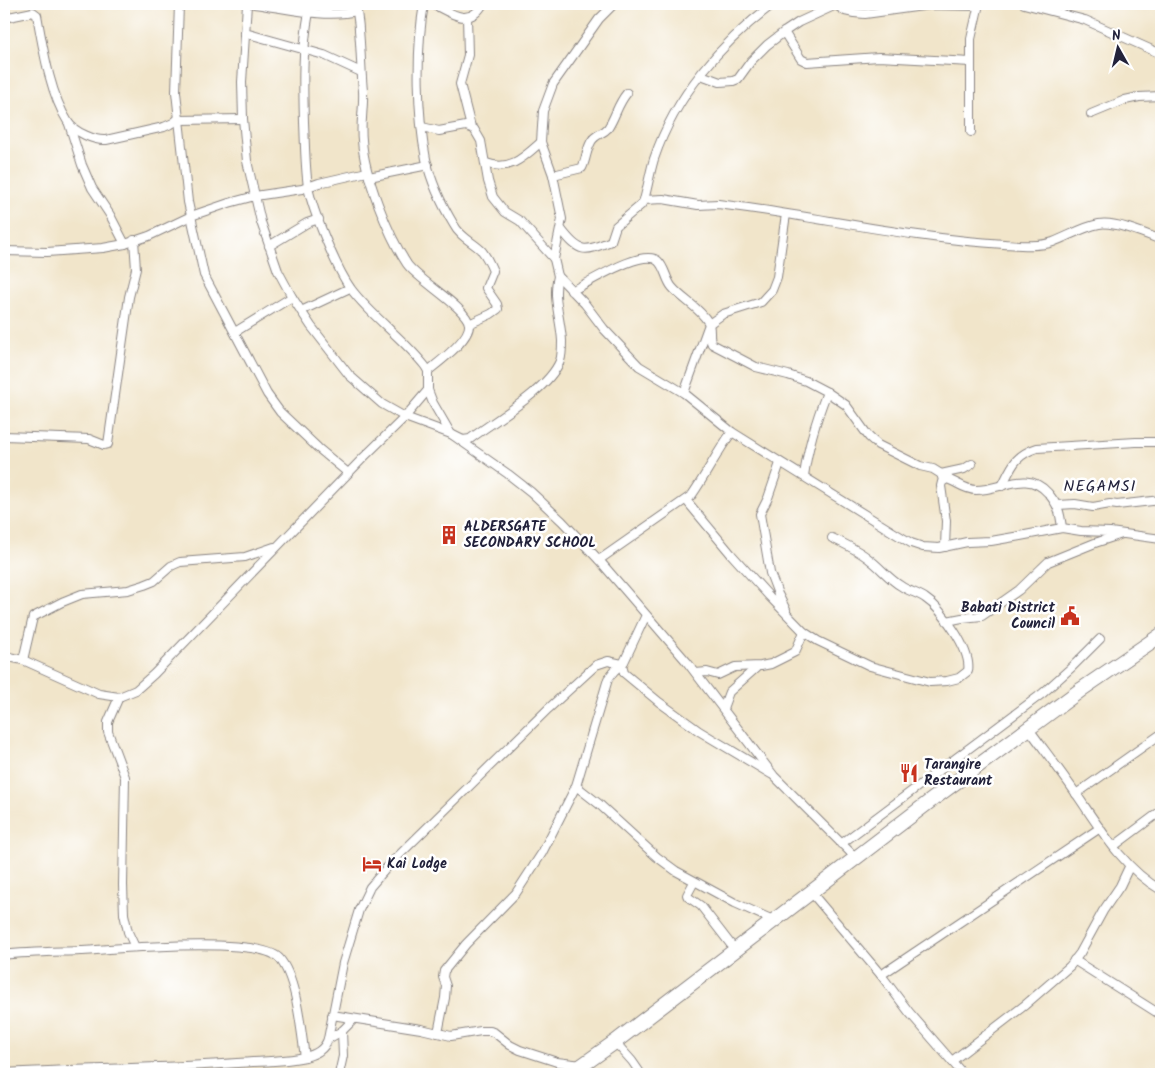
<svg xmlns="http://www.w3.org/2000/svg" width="1165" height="1078" viewBox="0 0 1165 1078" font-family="Kalam,sans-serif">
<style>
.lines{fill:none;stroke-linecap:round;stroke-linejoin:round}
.street-casing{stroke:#8a8482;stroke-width:10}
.highway-casing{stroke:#8a8482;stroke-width:16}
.street{stroke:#fff;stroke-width:8}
.highway{stroke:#fff;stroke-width:14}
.labels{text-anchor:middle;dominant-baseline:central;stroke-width:5;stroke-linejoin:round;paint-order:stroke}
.poi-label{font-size:14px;font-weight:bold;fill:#22223b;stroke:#fff;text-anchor:start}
.quarter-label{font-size:16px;letter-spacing:1px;fill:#22223b;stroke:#fff}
</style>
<rect width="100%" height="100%" fill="#fff"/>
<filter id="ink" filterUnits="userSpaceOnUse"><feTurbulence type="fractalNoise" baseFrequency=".02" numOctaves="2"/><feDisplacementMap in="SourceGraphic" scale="10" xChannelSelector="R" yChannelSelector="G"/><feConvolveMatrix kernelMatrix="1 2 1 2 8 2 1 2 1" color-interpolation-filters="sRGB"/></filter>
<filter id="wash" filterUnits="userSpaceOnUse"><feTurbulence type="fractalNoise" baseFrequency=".0096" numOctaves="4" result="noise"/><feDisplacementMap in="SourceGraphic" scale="20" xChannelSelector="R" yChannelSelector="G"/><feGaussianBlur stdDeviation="1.12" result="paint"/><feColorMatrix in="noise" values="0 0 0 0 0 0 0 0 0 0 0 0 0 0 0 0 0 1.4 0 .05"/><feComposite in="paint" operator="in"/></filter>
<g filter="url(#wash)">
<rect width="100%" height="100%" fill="#f1e5ca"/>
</g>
<g filter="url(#ink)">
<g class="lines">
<g class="street-casing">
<g id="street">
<path d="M179,4L176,92L188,202L204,275L267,394L280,412L318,448L348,473"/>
<path d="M247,4L242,82L243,119L247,161L261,222L278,271L292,297L311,326L349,375L382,404L405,417L451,434L463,440L470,439C495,420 548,390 560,361C562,355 562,347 562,341C561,320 552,297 558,276"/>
<path d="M254,4C285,8 326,19 357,11"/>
<path d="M357,4C356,13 359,21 359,30C361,50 361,70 363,91C364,107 360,124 362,140C364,175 388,235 407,264C418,280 467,308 469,324C471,339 439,362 428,371"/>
<path d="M424,4C416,49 417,114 426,159C431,182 442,205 454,225C460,237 473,242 482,251C486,256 490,264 493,271L486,288L497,304L498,309L491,314L469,324"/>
<path d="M433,4C451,13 469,28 483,4"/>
<path d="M614,4L599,19L553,84L543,111L541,142L553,175L562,219L554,259L558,276L585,304L604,329L639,366L684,393L732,432L896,534L911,543L923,547L939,548L967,542L991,541L1020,536L1062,528L1081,531L1110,532L1161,539"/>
<path d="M1024,4L1085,20L1161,54"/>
<path d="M836,5L845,11L854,13L865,14L930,5L978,6"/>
<path d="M309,12C302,48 303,85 304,122C305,143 305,165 308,187C313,212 336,268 351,289C372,317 403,338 425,366L428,371V390L433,403L451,434L508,474L531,492L562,521L599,560L687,662L774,776L855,857"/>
<path d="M467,17L468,55L460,84L471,127"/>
<path d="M4,18L33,12L37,15C43,48 50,94 68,122C74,132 95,141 106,140L164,127L173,123L179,118"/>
<path d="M784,32L801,59L807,62L879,57L971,62"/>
<path d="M245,33L324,55L361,72"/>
<path d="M701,75L720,82L733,81L738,79L751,61L767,45L784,32L799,22L838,4"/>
<path d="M1091,114L1125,100L1139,97L1161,96"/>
<path d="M179,120L243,119"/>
<path d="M69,124L82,165L92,188L110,215L125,244"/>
<path d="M422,127L439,131L466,126L474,129L481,141L488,181L493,197L505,212L520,221L554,259"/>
<path d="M971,132V39L979,4"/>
<path d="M486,163C510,172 524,157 541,142"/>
<path d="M553,175L582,168C586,160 586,151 591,142C595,134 603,134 608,128C616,116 617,105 627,93"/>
<path d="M369,177L428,165"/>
<path d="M644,200L663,199L698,205L718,204L748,208C833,220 918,239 1004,244C1020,245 1038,247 1053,242C1069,236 1083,227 1099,224C1115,221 1146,234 1161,240"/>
<path d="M561,229C580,254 584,252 611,241L616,226L641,205L644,200C648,186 650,172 654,159C675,96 721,43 773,4"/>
<path d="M269,246L307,223L319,219"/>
<path d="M4,251L47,252L103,248L125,244L149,236L191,216L229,203L255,196L302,189L319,183L367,172"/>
<path d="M571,291C587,284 643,247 658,261C665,267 666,280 672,287C683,300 699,307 708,322C712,328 708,337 712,344L756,367L788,375L806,381L827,392L846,405L869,437L878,445L920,466L933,469L941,474L943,480"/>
<path d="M301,311L350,288"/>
<path d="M235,332L292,297"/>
<path d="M684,393L709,324L723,314L761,302L772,290L777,277L786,214"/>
<path d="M4,436L89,439L104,445L108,444L129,297L136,269L134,240"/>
<path d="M780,463L768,498L760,514L770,573L778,594L786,610"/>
<path d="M941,474L964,469L972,464"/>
<path d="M804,476C808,446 816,420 827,392"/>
<path d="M1002,486C1012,466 1015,455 1037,448L1136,442H1161"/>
<path d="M686,500L731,554L769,596L804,632L818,641L870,666L930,682L947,681L959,678L968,671C972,651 942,609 925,598C918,593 908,591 901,586C889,579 880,567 869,559C858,550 845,544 832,538"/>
<path d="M1058,505L1075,504L1093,507L1110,504L1117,505L1161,500"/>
<path d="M945,547L946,521L941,486L942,482L947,479C957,482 965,490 976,490C1002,490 1027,469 1048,493C1058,505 1060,511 1062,528"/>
<path d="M599,560L692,495C706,475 717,452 732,432"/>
<path d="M947,621L962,618L982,616L1019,590L1048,562L1095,543L1122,534"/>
<path d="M4,656L23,660L99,694L119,697L136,690L154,674L364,457L405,417L428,390"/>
<path d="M23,660L33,617L62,602L82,594L128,590L144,585L154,581L171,566L180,562L245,557L274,547"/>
<path d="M696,673L707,672L718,675L735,667L761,666L771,664L795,652L804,632"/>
<path d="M119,697L108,722V732L125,777L123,885L124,914L128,932L135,947"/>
<path d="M723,708L729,692L756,668"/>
<path d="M1029,729C1045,751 1062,773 1077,795C1101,830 1124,869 1161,890"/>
<path d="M576,786L599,804L657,857L676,871L735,903L773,920"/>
<path d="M1076,794L1161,734"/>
<path d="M841,844L1043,693L1072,667L1100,639"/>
<path d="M1114,846L1161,811"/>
<path d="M694,882L687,895L688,897L701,906L735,950"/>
<path d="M810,891L881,975L909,1012L963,1074"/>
<path d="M4,955C29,952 54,952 80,951C115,949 258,936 279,958C297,978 301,1031 305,1057"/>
<path d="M1074,960L1161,1015"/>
<path d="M881,975L1100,828"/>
<path d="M332,1015L421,1029L451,1036L481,1031H490L495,1033L510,1045L520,1050L557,1062L582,1065"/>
<path d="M438,1033L445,998L446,986L443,977L444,971L466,944L516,893L542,853L576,786L608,679L614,671L622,664L624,673L659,702L699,731L771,774"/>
<path d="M328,1039L342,1031L354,1019"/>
<path d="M615,1042L632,1061L641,1074"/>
<path d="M952,1061L1025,1005L1070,966L1080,953L1103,911L1120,886L1129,867"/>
<path d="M4,1073C81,1068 159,1069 237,1063C259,1061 283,1062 305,1057C316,1054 324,1050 328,1039L343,963L359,910L370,887L390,864L548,709L596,665L608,661L622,664L624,662L646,615"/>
<path d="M339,1074L343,1056L342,1031"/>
</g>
</g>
<g class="highway-casing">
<path id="highway" d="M570,1074L615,1042L929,802L1082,689L1161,635"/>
</g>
<use href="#street" class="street"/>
<use href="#highway" class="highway"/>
</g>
</g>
<defs>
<g id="building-bare" transform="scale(1.5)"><path d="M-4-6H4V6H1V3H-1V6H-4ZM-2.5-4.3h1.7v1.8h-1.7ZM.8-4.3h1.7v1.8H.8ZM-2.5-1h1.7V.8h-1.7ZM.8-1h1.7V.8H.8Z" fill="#c8321e" stroke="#fff" stroke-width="2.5" paint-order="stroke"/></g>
<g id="civic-bare" transform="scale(1.5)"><path d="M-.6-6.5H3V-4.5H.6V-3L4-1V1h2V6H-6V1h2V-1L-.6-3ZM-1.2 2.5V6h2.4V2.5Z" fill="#c8321e" stroke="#fff" stroke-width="2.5" paint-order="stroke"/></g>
<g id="restaurant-bare" transform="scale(1.5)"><path d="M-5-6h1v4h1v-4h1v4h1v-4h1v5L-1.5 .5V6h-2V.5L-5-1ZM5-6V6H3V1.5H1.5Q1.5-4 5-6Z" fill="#c8321e" stroke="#fff" stroke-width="2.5" paint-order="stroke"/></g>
<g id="hotel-bare" transform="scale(1.5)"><path d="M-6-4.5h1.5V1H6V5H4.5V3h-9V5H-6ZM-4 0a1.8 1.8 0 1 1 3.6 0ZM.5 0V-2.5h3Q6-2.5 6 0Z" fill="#c8321e" stroke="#fff" stroke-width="2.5" paint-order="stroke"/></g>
</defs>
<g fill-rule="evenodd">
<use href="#building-bare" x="449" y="535"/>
<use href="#civic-bare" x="1070" y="616"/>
<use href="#restaurant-bare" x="909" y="773"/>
<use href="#hotel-bare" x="372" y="864"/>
</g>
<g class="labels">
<g class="poi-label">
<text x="464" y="527">ALDERSGATE<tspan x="464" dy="16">SECONDARY SCHOOL</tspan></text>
<text x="1055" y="608" text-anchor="end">Babati District<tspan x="1055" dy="16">Council</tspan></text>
<text x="924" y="765">Tarangire<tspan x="924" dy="16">Restaurant</tspan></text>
<text x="387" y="864">Kai Lodge</text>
</g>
<g class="quarter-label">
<text x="1100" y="486">NEGAMSI</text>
</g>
</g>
<rect width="1165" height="1078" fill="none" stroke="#fff" stroke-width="20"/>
<g transform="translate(1118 48) rotate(352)" stroke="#ffffff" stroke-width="4" paint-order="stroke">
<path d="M0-4L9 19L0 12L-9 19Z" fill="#22223b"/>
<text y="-8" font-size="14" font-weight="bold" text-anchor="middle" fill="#22223b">N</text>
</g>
</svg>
